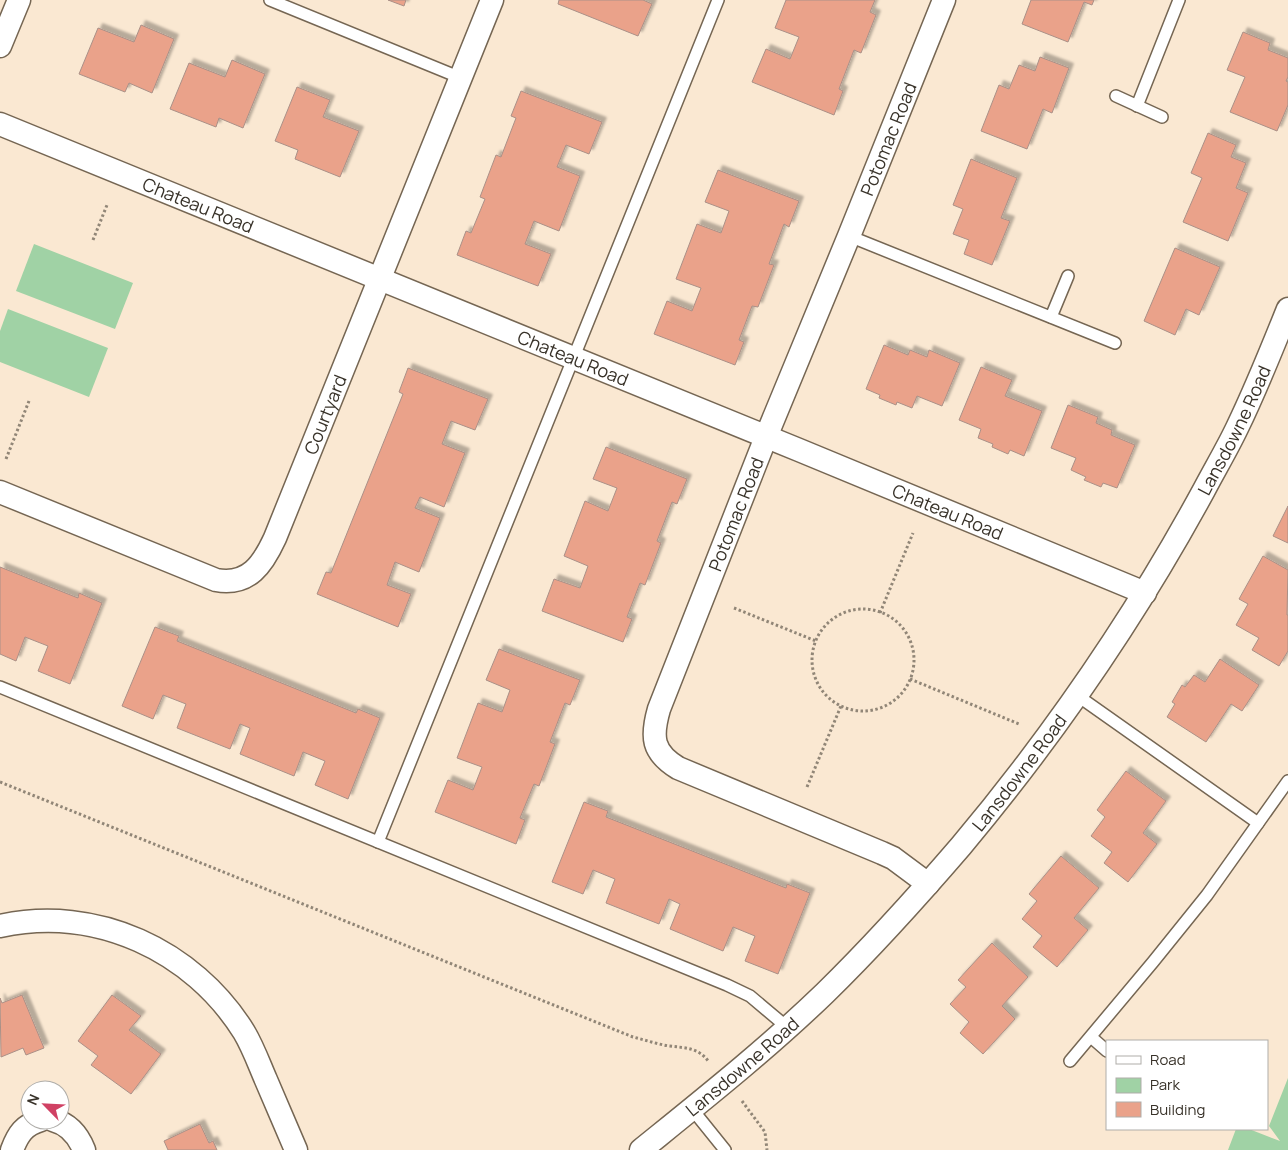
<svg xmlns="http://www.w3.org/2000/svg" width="1288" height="1150" viewBox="0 0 1288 1150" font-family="Manrope,sans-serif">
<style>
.green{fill:#a0d2a5}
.building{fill:#eaa28a;stroke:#aa9087;filter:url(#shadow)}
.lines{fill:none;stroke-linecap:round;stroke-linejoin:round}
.service-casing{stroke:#756653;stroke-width:14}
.minor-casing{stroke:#756653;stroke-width:25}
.path{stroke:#918677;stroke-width:3;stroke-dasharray:2.5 2.5;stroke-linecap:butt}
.service{stroke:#fff;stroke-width:11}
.minor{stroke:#fff;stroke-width:22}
.labels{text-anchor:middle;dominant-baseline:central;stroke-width:4;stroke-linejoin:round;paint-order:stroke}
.street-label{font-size:18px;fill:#383229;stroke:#fff}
</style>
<defs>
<filter id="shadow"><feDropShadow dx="4.5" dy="-4.5" stdDeviation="1" flood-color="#0004"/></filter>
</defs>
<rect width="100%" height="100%" fill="#fae8d2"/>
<g class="green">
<path d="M34,244L133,283L115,329L16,291Z"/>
<path d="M8,309L108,348L89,397L0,362V331Z"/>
<path d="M1288,1078V1150H1228L1236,1129H1249L1280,1141L1269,1126Z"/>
</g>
<g class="building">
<path d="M388,0H406L404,6Z"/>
<path d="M559,0H643L652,4L638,36L558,4Z"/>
<path d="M786,0H875L870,12L876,15L861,53L854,50L839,89L843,91L834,115L752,82L766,49L790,59L799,37L775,28Z"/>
<path d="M1031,0H1094L1092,5L1084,2L1068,42L1022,24Z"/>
<path d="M141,25L174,39L152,93L129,83L125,92L79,74L98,28L134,42Z"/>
<path d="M1243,32L1270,43L1268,50L1288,58V77L1286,81L1288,82V105L1277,131L1230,112L1245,77L1227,70Z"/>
<path d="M1040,57L1069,68L1052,113L1043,109L1027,149L981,131L999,85L1009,89L1019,65L1035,71Z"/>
<path d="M232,60L265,74L243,128L219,118L216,127L170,109L189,63L225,77Z"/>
<path d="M297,87L330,100L323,117L359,131L340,177L295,159L298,150L275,141Z"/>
<path d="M521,91L602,122L589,154L566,145L557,167L580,176L559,231L534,221L525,244L551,254L538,286L457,255L466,231L471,233L485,199L480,197L496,155L501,157L516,118L511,116Z"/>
<path d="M1208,133L1236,145L1231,157L1246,163L1236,188L1248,193L1228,241L1183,222L1202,178L1191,173Z"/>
<path d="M971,159L1017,178L1001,218L1010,221L992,265L964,254L969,240L953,234L963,209L953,205Z"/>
<path d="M718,170L799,201L789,227L784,224L769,264L774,265L758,307L752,306L739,340L744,342L735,365L654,334L667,301L692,311L701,288L676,279L697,224L721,233L729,211L705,202Z"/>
<path d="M1175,248L1220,267L1199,315L1186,309L1175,335L1144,321Z"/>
<path d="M884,345L908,355L910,350L927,357L929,350L960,363L942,406L917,396L912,408L897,402L896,405L879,398L880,395L866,389Z"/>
<path d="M981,367L1012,380L1005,396L1042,411L1024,456L1010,450L1008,454L992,447L993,444L978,438L981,429L959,420Z"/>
<path d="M408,368L488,399L475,430L451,421L442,444L465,453L444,507L420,497L415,508L440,518L419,572L395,562L387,585L411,594L398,627L317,594L326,572L331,573L403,394L399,392Z"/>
<path d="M1068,405L1098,417L1096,423L1112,430L1111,435L1135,445L1117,488L1103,483L1101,487L1084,480L1086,477L1071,470L1076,458L1051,448Z"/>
<path d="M606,447L687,479L677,504L672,502L657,541L661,543L645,585L640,583L627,617L632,619L623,642L542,611L554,579L580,588L588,566L564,556L585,501L608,511L617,488L593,479Z"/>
<path d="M1288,506V543L1273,536Z"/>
<path d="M1263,556L1288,570L1287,615H1288V651L1279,666L1252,650L1259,638L1236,625L1248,604L1239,599Z"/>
<path d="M0,567L78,598L79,593L102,603L70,684L38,671L48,646L25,637L16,661L0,654Z"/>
<path d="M155,627L179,636L177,641L356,713L358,709L380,718L348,799L315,785L325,761L303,752L294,776L240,754L250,728L240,724L230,749L177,728L186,704L163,695L153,719L122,706Z"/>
<path d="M499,649L580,680L570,705L565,703L550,742L555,744L539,786L534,784L520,818L525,820L516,844L435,812L448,780L473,790L482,767L457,758L478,703L502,712L510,690L486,680Z"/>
<path d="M1220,659L1259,685L1242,711L1231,704L1206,742L1167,717L1175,704L1172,702L1182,685L1185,687L1194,675L1205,682Z"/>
<path d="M1126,771L1166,801L1143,833L1157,844L1128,882L1104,863L1112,852L1091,836L1105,817L1097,810Z"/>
<path d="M584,802L608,811L606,817L786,888L787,884L810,893L778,974L745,961L755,936L733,927L723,951L670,929L680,904L669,899L659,924L606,903L615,879L593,870L583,894L552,882Z"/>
<path d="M1061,856L1099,888L1074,918L1088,930L1057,967L1033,947L1042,936L1022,919L1037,901L1029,894Z"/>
<path d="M992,943L1028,977L1002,1006L1015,1019L983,1054L960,1033L969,1022L950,1004L966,987L958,980Z"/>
<path d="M22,995L44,1048L26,1055L23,1048L1,1057L0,998L2,1003Z"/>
<path d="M112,995L141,1016L129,1030L161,1054L131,1094L91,1065L98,1056L78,1041Z"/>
<path d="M200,1124L209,1143L213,1141L217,1150H168L164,1141Z"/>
</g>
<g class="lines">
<g class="service-casing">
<g id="service">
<path d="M270,0L461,78"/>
<path d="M1116,96L1162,117"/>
<path d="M1137,106L1179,0"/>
<path d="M849,236L1115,343"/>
<path d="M1051,317L1068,276"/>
<path d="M0,687L727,985L750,996L788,1028"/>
<path d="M1078,696L1258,823"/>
<path d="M378,842L718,0"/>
<path d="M1091,1037L1107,1051"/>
<path d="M1070,1061L1153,962L1207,895L1288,781"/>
<path d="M692,1109L725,1150"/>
</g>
</g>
<g class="minor-casing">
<g id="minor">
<path d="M0,46L19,0"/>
<path id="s1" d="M0,124L799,450L1145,593"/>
<path id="s2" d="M0,492L216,580C249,586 263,564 275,538L492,0"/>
<path id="s3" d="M928,884L893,858L882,853L678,768C652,752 651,737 659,709L766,437L849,236L944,0"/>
<path d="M0,926C96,905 193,950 244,1032C253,1047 259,1064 266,1080C276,1103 286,1127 296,1150"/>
<path d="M53,1120C69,1124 78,1135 84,1150"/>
<path d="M12,1150C18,1134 24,1125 41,1120"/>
<path id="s4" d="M641,1150C704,1099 767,1049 825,993C873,946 918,896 961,846C1054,735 1135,617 1204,490C1215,469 1227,449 1237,428C1256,389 1272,349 1288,309"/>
</g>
</g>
<g class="path">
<path d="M93,240L107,205"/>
<path d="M6,459L29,401"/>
<path d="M734,608L816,641"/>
<circle cx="863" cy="660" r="51"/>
<path d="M880,613L913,533"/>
<path d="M910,679L1019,724"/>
<path d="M0,782L633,1037C645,1040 657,1044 669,1046C685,1048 698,1047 709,1062"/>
<path d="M807,787L841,706"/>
<path d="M742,1101L765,1132L767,1150"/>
</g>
<use href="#service" class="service"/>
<use href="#minor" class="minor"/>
</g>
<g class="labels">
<g class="street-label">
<text stroke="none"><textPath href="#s3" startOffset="960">Potomac Road</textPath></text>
<text stroke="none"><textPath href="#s1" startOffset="214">Chateau Road</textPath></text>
<text stroke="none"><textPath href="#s1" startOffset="619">Chateau Road</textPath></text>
<text stroke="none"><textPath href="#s2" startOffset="446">Courtyard</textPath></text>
<text stroke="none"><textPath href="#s4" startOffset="941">Lansdowne Road</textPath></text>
<text stroke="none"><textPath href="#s1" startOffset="1024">Chateau Road</textPath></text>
<text stroke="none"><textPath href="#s3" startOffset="555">Potomac Road</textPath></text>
<text stroke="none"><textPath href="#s4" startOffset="536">Lansdowne Road</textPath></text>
<text stroke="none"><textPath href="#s4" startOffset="131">Lansdowne Road</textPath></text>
</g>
</g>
<rect x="1106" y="1040" width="162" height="90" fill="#ffffff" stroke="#afada9"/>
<rect x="1116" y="1056" width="25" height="8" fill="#ffffff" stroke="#afada9"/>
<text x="1150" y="1065" font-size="15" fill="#383229">Road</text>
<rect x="1116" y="1078" width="25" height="15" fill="#a0d2a5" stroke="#afada9"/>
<text x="1150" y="1090" font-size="15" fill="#383229">Park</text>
<rect x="1116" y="1102" width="25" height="15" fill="#eaa28a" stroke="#afada9"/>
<text x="1150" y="1115" font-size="15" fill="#383229">Building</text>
<g transform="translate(45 1105) rotate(294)"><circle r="24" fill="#ffffff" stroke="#afada9"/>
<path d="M0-4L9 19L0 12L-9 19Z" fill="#d04164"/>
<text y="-8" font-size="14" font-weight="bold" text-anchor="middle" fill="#383229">N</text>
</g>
</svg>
